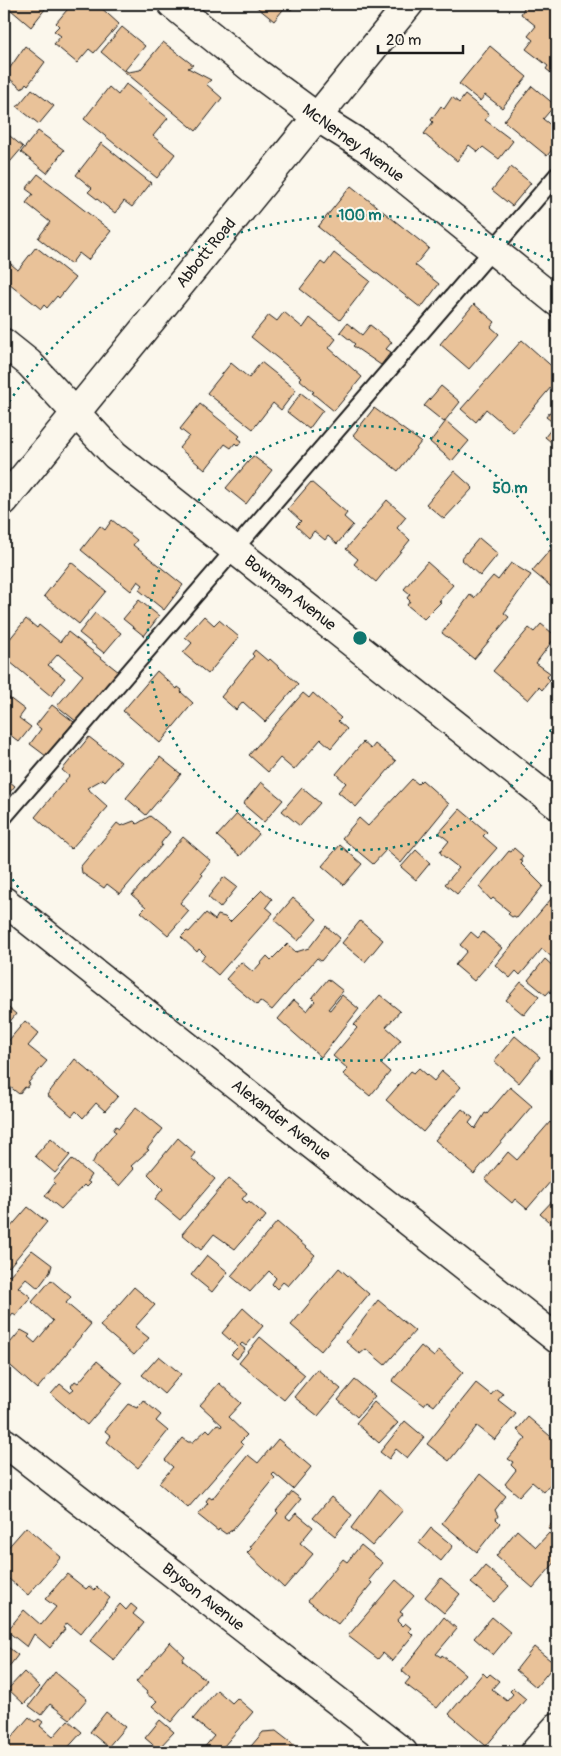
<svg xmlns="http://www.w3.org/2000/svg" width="561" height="1756" viewBox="0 0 561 1756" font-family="Pangolin,sans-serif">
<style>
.building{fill:#e9c299;stroke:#1c1c1c}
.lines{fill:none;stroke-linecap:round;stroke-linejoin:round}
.service-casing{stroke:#1c1c1c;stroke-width:19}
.minor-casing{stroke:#1c1c1c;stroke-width:31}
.tertiary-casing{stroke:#1c1c1c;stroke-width:31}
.service{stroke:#fbf7ec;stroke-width:15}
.minor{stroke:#fbf7ec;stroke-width:28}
.tertiary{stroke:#fbf7ec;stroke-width:28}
.ring{fill:none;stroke:#0f766e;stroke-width:2.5;stroke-dasharray:2.5 5}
.labels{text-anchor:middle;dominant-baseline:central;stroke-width:4;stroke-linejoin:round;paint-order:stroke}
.street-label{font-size:16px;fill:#1c1c1c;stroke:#fbf7ec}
.centre{fill:#0f766e;stroke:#fbf7ec;stroke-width:2.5}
.ring-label{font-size:15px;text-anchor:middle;font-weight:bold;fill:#0f766e;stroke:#fbf7ec;stroke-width:4;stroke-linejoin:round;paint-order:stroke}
</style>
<rect width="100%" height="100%" fill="#fbf7ec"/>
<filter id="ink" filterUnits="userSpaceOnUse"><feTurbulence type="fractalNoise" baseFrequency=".02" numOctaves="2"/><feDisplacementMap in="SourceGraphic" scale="10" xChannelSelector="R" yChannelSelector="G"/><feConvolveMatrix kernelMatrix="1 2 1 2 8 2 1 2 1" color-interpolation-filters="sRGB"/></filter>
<g filter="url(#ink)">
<g class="building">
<path d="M4,4H49L31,27Z"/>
<path d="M72,4H97L119,24L94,53L89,49L77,63L54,44L61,36L54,31L59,26L56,23Z"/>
<path d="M253,4H297L291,10L286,6L274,21Z"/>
<path d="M526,4L557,5V73L555,76L546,69L548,66L526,49L533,40L528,36L536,26L521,14Z"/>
<path d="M122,27L145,46L125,70L128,72L140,70L163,42L193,65L188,68L211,80L206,84L222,98L196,131L101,52Z"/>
<path d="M25,46L45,62L28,85L26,83L22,89L5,75Z"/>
<path d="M490,46L527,77L502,108L485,95L480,101L459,84Z"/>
<path d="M126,84L168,118L153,136L175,154L157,178L84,119L109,87L118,95Z"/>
<path d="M532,86L555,105L543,119L557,130V143L547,156L504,121Z"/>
<path d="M32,89L54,106L39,124L17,107Z"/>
<path d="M465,95L489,114L485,120L513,141L499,159L483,147L478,152L469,145L457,161L424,134L433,122L431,120L441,106L444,109L452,97L459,103Z"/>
<path d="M4,131L23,147L4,169Z"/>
<path d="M38,131L64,150L47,173L21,152Z"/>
<path d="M101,143L151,183L132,207L124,201L115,213L88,192L92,188L76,175Z"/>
<path d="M511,167L531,183L512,206L492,190Z"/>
<path d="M38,174L111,231L88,260L79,253L71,264L38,238L50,222L26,203L33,194L26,189Z"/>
<path d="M351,186L429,248L415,265L439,284L421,308L318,227Z"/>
<path d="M36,247L75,278L59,298L57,296L47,308L44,305L41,309L4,279V258L18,270Z"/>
<path d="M334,253L370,281L340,320L300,289L321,262L325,265Z"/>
<path d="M474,304L495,322L491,327L499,334L469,369L440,344Z"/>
<path d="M284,312L303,328L310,318L336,339L329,348L362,377L334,411L312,393L314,392L299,379L301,377L251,337L269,315L277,321Z"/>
<path d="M347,323L362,335L370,325L392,342L386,349L391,352L381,365L353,346L355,344L340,332Z"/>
<path d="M522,340L557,371V380L513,432L486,409L476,422L461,409Z"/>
<path d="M261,362L296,390L281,410L273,403L253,429L207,393L231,363L249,378Z"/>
<path d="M441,386L460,402L444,422L424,406Z"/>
<path d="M301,393L323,410L309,429L287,412Z"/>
<path d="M557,403V447L545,437L555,424L546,417Z"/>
<path d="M200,404L240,436L238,438L242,441L238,446L235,443L231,448L225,444L205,470L179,448L189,436L180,429Z"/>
<path d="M374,408L421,442L398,471L353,435Z"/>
<path d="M446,421L469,441L452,461L430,442Z"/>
<path d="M253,456L272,470L246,504L226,488Z"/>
<path d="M454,471L473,488L444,519L426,504Z"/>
<path d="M311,482L347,513L344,517L353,525L337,544L328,536L325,540L314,531L309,538L296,526L301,521L288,509Z"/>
<path d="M387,500L406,517L397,528L410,540L376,582L354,564L358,559L346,549Z"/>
<path d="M112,520L137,540L133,545L183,585L164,610L139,590L143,585L138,581L131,591L81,550L100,526L105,530Z"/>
<path d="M479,538L498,554L480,576L461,559Z"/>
<path d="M550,550L557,556V586L554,589L532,571Z"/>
<path d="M71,562L106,591L79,624L44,596Z"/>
<path d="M427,562L453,585L439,601L441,602L424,619L407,605L410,601L407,598L410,594L404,589Z"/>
<path d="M511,563L531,575L504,613L509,617L474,659L442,633L470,595L474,598L493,576L498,580Z"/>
<path d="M139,600L159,616L144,636L123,619Z"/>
<path d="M95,613L121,633L104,653L79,633Z"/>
<path d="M204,616L214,625L219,620L239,637L208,674L183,653L192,643L185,637Z"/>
<path d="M26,619L37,628L39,625L60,642L68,632L119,672L77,722L57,706L83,675L58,654L48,665L65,678L51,696L4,657V646Z"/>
<path d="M541,624L556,636L536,663L550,673L547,677L550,680L542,690L539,687L528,700L493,671L529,628L534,632Z"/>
<path d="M255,650L268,661L270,659L298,684L265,722L243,702L236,710L221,697L254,656L252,654Z"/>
<path d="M157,671L177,689L178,687L182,690L181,692L193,703L160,743L123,711Z"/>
<path d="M303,693L309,698L313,693L341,718L338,721L347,729L331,748L321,739L294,770L280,758L268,772L249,755Z"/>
<path d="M4,694L25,710L19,718L31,727L19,742L8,733L4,738Z"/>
<path d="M52,705L74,722L46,756L30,744L41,729L36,725Z"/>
<path d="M89,737L121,762L105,781L103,779L87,788L108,807L71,849L35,817L69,776L62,770Z"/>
<path d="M363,742L371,749L375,744L396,761L356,807L338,792L346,783L336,774Z"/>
<path d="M160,757L181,774L146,815L126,798Z"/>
<path d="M4,777L15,786L4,799Z"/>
<path d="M412,779L418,784L422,780L449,804L401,863L386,850L373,864L342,838L359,818L368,826Z"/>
<path d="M261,782L283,800L264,822L243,804Z"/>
<path d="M302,788L320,803L300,826L282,811Z"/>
<path d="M460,809L487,832L483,836L497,848L457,894L445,884L459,868L442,855L440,852L449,841L439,833Z"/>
<path d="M237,814L259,834L240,856L217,836Z"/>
<path d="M150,816L170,832L161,843L162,845L120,894L107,884L104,888L82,873L81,866L117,823L121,826L134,821L137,824Z"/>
<path d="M183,837L211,861L201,873L203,875L180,903L189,911L168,935L141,912L146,907L132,895Z"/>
<path d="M340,845L362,864L344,885L322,866Z"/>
<path d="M514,848L523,856L520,860L523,862L521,864L543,886L517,918L514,916L512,917L508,914L510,912L493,898L491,900L479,887L509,851L511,852Z"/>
<path d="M416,850L430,863L416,880L401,867Z"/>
<path d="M224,877L237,887L220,908L208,897Z"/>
<path d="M262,890L272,899L266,907L273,913L218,975L201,960L205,955L199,949L197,952L181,937L187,931L189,932L206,913L215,920L218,915L225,917L230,922Z"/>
<path d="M557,892V951L552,957L542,949L520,975L516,971L510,978L495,965Z"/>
<path d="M293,898L317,919L298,941L274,920Z"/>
<path d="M360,921L383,940L365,962L342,943Z"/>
<path d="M326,926L340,938L321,961L317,958L272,1010L260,1001L257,1005L226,979L241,962L253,972L267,956L271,960L287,944L296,952L309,948Z"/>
<path d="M471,932L478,938L483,932L502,948L474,981L455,965L467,951L460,945Z"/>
<path d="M545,959L557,970V983L546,995L528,980Z"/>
<path d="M328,979L343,991L328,1009L330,1010L342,995L359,1009L321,1057L278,1019L294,1000L307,1011L315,1001L312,998Z"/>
<path d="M521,982L539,996L524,1015L506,1000Z"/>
<path d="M380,995L400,1011L386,1027L401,1040L381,1064L390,1072L370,1096L343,1074L348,1069L333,1056L357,1028L354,1025Z"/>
<path d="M4,1004L16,1014L4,1029Z"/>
<path d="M25,1021L39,1033L28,1046L47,1061L28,1083L30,1084L27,1088L25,1087L19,1094L4,1082V1046Z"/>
<path d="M515,1036L540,1057L519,1083L494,1061Z"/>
<path d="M75,1059L118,1096L105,1111L96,1103L83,1118L76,1111L72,1116L47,1095Z"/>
<path d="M419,1068L434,1081L442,1071L461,1087L423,1132L386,1100L411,1071L414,1073Z"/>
<path d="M510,1087L532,1106L474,1174L435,1140L462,1109L473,1118L469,1123L475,1129L485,1113L487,1114Z"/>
<path d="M136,1107L163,1129L147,1149L149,1150L131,1166L134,1169L119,1186L92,1164L96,1156L116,1132L113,1130L116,1126L119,1128Z"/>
<path d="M550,1122L557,1129V1174L527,1209L515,1199L512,1203L485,1180L508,1152L517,1160Z"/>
<path d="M51,1138L70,1155L55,1173L35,1156Z"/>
<path d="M178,1138L195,1153L191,1158L215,1179L180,1220L155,1199L163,1189L148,1174Z"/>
<path d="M72,1159L91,1175L87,1181L90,1183L86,1187L84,1185L61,1209L45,1196L55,1183L53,1181Z"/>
<path d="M229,1178L247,1193L242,1199L247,1203L249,1201L266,1216L259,1225L257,1223L235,1249L214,1234L201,1250L182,1234Z"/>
<path d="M557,1196V1229L540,1214Z"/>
<path d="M28,1207L47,1222L9,1267L4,1262V1222L9,1229Z"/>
<path d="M277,1222L315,1255L288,1286L283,1282L277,1289L272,1284L276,1278L269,1271L250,1292L231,1276Z"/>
<path d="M32,1250L52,1265L50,1272L38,1288L26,1278L18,1287L31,1297L16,1316L13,1314L4,1325V1272L9,1276Z"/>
<path d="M207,1255L228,1272L212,1292L191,1275Z"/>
<path d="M339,1268L369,1294L321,1351L291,1325Z"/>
<path d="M51,1280L71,1297L66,1303L91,1324L37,1389L4,1360V1350L21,1330L30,1335L28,1337L35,1343L53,1321L32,1302Z"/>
<path d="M134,1287L155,1305L135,1327L149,1338L134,1355L100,1326Z"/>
<path d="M378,1300L415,1331L385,1365L366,1349L360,1354L346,1342Z"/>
<path d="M243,1308L263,1326L246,1346L242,1343L240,1345L245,1349L237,1359L231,1354L238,1347L222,1333Z"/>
<path d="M260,1337L305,1375L284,1400L239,1363Z"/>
<path d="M421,1346L434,1357L439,1350L463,1372L434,1406L427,1401L424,1405L392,1381Z"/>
<path d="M159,1356L181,1374L164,1394L142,1375Z"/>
<path d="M97,1361L123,1383L87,1425L51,1394L60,1384L70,1392L74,1389L71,1386L75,1381L78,1383Z"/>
<path d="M317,1369L341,1389L318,1416L294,1397Z"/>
<path d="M355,1380L375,1396L357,1417L338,1400Z"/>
<path d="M219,1383L241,1403L228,1417L247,1435L240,1442L243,1445L188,1508L159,1483L173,1467L165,1460L183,1438L188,1442H193L207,1429L210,1432L217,1424L221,1427L222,1425L200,1405Z"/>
<path d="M476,1383L491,1395L496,1389L503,1394L498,1400L516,1414L495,1440L477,1426L449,1461L427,1444Z"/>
<path d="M143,1400L161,1415L156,1421L168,1431L138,1468L107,1442L111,1436L105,1431L128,1404L137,1408Z"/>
<path d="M374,1402L398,1423L379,1443L356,1423Z"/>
<path d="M528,1417L557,1442V1476L544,1492L532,1482L519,1496L505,1484L516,1470L511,1465L513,1462L508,1459L526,1438L517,1430Z"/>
<path d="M405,1421L424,1437L407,1458L396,1449L389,1459L380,1452Z"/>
<path d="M278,1439L311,1467L293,1489L274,1473L272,1475L275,1478L232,1530L226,1534L219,1529L218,1531L198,1515L208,1503L206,1501L209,1497L212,1499L248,1455L258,1463Z"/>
<path d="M480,1474L506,1496L495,1510L498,1516L496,1519L500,1523L477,1552L442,1523Z"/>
<path d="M380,1489L403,1510L372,1546L351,1528Z"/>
<path d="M292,1492L301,1499L286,1517L290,1520L296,1513L313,1527L300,1543L313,1554L284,1588L247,1553L252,1548L250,1547L278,1513L276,1511Z"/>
<path d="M331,1497L352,1515L335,1536L313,1518Z"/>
<path d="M557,1517V1535L548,1528Z"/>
<path d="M26,1527L61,1557L28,1595L4,1575V1552Z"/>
<path d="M431,1528L453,1546L441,1561L419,1543Z"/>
<path d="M517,1530L536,1547L549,1533L557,1540V1560L533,1588L496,1556Z"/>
<path d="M361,1545L383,1563L369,1580L372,1583L338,1624L308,1601L343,1559L347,1562Z"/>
<path d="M485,1566L509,1586L494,1602L471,1583Z"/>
<path d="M67,1574L86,1589L89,1586L94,1590L97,1587L110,1598L80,1634L67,1623L63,1628L65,1629L50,1648L34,1634L27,1647L7,1631L24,1610L41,1625L56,1607L45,1599Z"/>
<path d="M441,1578L460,1594L444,1613L425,1597Z"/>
<path d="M396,1580L414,1596L400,1612L403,1614L397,1621L402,1626L405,1623L411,1628L409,1631L413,1635L392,1661L383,1653L378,1659L348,1636Z"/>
<path d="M120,1604L126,1610L131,1604L137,1609L133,1614L144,1623L114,1660L90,1641Z"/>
<path d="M444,1617L457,1629L436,1654L441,1657L442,1655L465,1674L437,1708L405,1684L410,1678L402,1671Z"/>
<path d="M492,1617L511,1633L493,1655L474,1638Z"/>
<path d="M170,1642L185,1656L182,1660L206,1680L171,1722L152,1706L157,1701L146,1694L147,1692L136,1682Z"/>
<path d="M4,1644L18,1655L4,1673Z"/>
<path d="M534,1647L555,1664L536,1687L516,1670Z"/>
<path d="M24,1672L40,1687L24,1704L8,1689Z"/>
<path d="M55,1672L87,1699L70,1719L50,1704L41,1715L29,1706Z"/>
<path d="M483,1673L487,1677L490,1674L499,1681L492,1689L507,1701L513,1694L510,1691L513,1688L526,1699L486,1746L449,1714Z"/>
<path d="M217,1690L232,1703L237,1698L253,1712L224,1746L215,1752H204L202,1750L214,1736L193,1719Z"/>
<path d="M106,1712L125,1727L108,1747L90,1732Z"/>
<path d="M29,1717L35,1722L39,1719L43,1722L40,1726L53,1737L68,1720L82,1732L64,1752H13L5,1745Z"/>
<path d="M160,1720L174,1732L158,1749L145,1738Z"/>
<path d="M276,1731L303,1752H246L263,1732Z"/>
</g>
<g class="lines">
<g class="service-casing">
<path id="service" d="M4,817L557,175"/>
</g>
<g class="minor-casing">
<g id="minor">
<path d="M172,4L256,72L317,117L368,149L557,302"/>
<path d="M4,343L29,363L115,455L557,805"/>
<path d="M4,1442L403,1752"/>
<path d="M535,1752L557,1727"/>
</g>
</g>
<g class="tertiary-casing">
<g id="tertiary">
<path d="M4,501L409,4"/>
<path d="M4,901L557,1339"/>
</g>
</g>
<use href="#service" class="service"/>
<use href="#minor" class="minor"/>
<use href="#tertiary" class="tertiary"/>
</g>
</g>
<g class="ring">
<path d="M557 716A212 212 0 1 1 557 560"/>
<path d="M555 1013A423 423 0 0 1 5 868M5 408A423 423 0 0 1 555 263"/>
</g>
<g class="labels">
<g class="street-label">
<text transform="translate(353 143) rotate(36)">McNerney Avenue</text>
<text transform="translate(206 253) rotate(-51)">Abbott Road</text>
<text transform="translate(290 593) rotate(38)">Bowman Avenue</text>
<text transform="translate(281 1120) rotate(38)">Alexander Avenue</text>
<text transform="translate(203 1597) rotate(38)">Bryson Avenue</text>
</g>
</g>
<circle cx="360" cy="638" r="8" class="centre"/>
<g class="ring-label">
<text x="360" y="220">100 m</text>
<text x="510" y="493">50 m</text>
</g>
<rect width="561" height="1756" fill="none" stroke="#fbf7ec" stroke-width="20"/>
<rect x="10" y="10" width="541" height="1736" fill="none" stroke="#1c1c1c" stroke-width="2" filter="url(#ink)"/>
<path d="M378 45v8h85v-8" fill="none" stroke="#1c1c1c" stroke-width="2.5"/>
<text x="386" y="45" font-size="15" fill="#1c1c1c" stroke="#fbf7ec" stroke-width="4" paint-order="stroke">20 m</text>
</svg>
